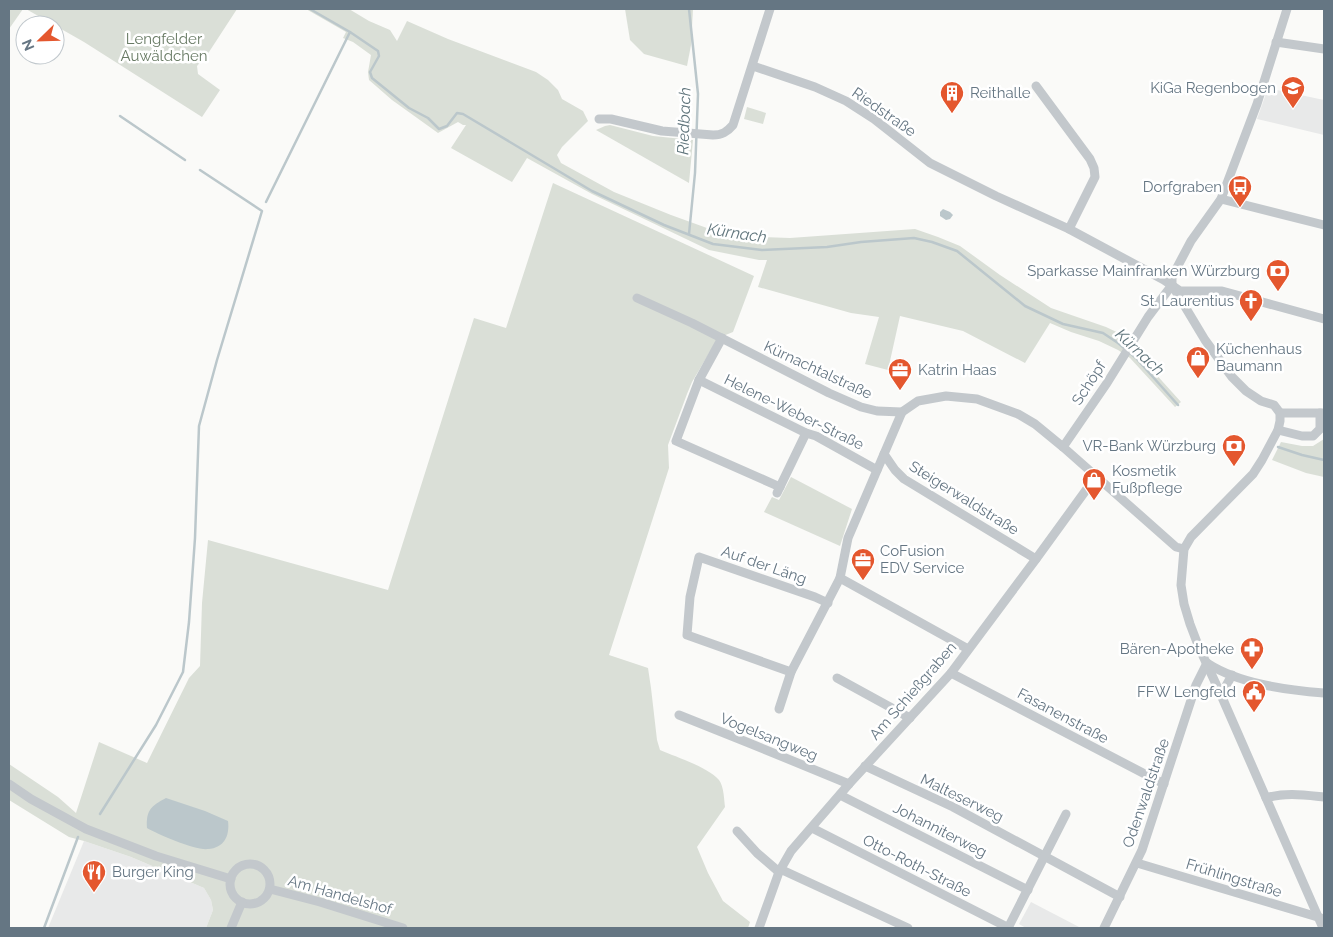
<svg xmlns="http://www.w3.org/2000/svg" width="1333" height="937" viewBox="0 0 1333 937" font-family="Raleway,sans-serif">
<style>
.built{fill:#e8e9e9}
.green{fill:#dadfd7}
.water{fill:#bbc7cb}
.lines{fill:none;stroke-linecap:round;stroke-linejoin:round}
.stream{stroke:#bbc7cb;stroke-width:2.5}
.minor{stroke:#c3c8cc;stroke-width:9}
.labels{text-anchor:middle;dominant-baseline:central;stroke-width:5;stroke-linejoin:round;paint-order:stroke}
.park-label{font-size:15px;fill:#687a64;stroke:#fff}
.poi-label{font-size:15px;fill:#657683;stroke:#fff;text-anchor:end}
.street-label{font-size:15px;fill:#657683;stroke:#fff}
.water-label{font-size:16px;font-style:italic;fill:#60757c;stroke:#fff}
</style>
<rect width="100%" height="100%" fill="#fafaf8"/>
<g class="built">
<path d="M1268,88L1324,100V135L1257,119Z"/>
<path d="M84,841L131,857L204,888L211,900L213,910L206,928H48Z"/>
<path d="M1031,902L1081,928H1026L1019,924Z"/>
</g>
<g class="green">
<path d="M9,9H23L9,29Z"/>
<path d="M26,9H237L209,52L197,66L198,74L220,90L202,117L84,42Z"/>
<path d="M306,9H349L369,21L390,30L397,41L407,21L448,39L536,72L548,80L558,90L562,99L583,111L588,121L562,147L557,155L561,163L614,192L671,215L729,236L790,238L915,229L938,237L960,246L1000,275L1051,308L1106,327L1127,337L1135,351L1181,402L1175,407L1130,358L1118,350L1099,341L1071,332L1050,323L1025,363L963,331L900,316L888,370L865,364L879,317L851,313L758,287L767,260H759L709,250L592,194L527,158L512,182L451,148L466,125H463L458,122L438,133L392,100L369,80L368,72L371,55L353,42L343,38L346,32Z"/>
<path d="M625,9H693L691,45L687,66L644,54L630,40Z"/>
<path d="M747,107L766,113L763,124L744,119Z"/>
<path d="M610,125L653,136L693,140L689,183L596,130L605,126Z"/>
<path d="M553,183L754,276L733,332L718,338L692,382L687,394L668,445L669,468L609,655L648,668L651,688L657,740L660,750C676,757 708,767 719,780C724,787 724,799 725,807L697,847L708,873L723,901L750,922L748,928H206L213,910L211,900L204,888L131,857L84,841L69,837L9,800V764L58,797L76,813L99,742L147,763L189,678L200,666L202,603L208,540L388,590L474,318L506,328Z"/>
<path d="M1324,439V477L1306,473L1272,460L1281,442L1302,446H1313Z"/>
<path d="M791,477L852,509L840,546L764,512L772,497L779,500Z"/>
</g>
<g class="water">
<path d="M943,209L950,212L953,215L950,219L946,220L940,216V212Z"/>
<path d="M166,798L205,811L228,821C230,836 224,848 208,849C197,851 157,834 147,828C146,810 151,806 166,798Z"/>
</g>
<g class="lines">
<g class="stream">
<path d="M310,9L350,32L378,51L379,56L370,72L372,78L409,108L428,118L439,129L447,126L457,113L463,114L592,191L664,225L713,244L762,250L827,247L861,242L914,238L932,242L957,251L1025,306L1063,324L1103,333L1118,343L1136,358L1178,405"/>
<path d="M120,116L185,160"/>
<path d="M266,202L350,32"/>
<path d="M689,234L695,173L698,94L689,9"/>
<path d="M1278,447L1302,455L1324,460"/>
<path d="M100,814L156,725L183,672L189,622L195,538L199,426L217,360L262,211L200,170"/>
<path d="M44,928L78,837"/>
</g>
<g class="minor">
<path d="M1276,42L1324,49"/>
<path d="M753,66L815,87L846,101L874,119L930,163L996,196L1069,229L1164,280L1180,291H1222L1324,319"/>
<path d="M1036,86L1090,159L1094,168L1095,177L1069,229"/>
<path d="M599,119H611L662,131L713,135C722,135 727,132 733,125L770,9"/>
<path d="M1221,199L1324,225"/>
<path d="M1172,285L1205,340L1232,377L1246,391L1261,401L1274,405L1280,413V421L1278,430L1262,460L1253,474L1191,537L1184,549L1181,585L1184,604L1190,624L1198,645L1221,695L1323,928"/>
<path d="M1172,285V277L1191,241L1221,199L1257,104L1287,9"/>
<path d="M637,298L692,323L829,393L861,407L877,411L902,412L918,401L946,396L977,399L1018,414L1035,424L1063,447L1176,547L1184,549"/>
<path d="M722,338L699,380L676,441L780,487"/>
<path d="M699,380L806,433L816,436L877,470"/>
<path d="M902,412L848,538L840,578L968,649"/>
<path d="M1280,413H1324"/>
<path d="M1278,430L1302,436H1313L1320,429V413"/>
<path d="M1063,447L1107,383L1148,317L1172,285"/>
<path d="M884,454L895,470L904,479L1036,559"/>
<path d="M777,493L806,433"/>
<path d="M1207,663C1239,684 1287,690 1324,693"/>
<path d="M791,672L687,635L690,597L699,557L815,597L828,603"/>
<path d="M951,673L1164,784"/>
<path d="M837,678L910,718"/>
<path d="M1221,695L1232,675"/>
<path d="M779,709L791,672L840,578"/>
<path d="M679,715L749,743L849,784"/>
<path d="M865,766L953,807L1120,897"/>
<path d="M9,784L31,799L86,829L156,856L231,879"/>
<path d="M840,795L1028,890"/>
<path d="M1266,798C1285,792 1305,795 1324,797"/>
<path d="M812,828L1009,928"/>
<path d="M737,831L757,853L779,872"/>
<path d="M1137,863L1321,918"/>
<circle cx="250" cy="884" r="20"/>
<path d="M780,869L908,928"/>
<path d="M270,889L320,902L403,928"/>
<path d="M231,928L242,902"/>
<path d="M759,928L779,872L791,851L849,784L951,673L1036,559L1097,475"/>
<path d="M1008,928L1066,814"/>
<path d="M1104,928L1142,850L1196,685L1207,663"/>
</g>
</g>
<defs>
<g id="school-pin" transform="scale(1.25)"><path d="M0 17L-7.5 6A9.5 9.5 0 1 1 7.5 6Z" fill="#e4572e" stroke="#fff"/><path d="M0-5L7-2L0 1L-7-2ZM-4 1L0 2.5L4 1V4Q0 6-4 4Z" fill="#fff"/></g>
<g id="building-pin" transform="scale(1.25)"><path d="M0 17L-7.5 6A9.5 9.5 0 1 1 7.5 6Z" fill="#e4572e" stroke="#fff"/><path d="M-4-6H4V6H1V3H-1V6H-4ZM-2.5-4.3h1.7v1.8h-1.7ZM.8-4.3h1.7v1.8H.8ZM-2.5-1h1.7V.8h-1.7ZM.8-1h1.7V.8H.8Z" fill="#fff"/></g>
<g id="bus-pin" transform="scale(1.25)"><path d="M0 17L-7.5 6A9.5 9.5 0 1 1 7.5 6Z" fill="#e4572e" stroke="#fff"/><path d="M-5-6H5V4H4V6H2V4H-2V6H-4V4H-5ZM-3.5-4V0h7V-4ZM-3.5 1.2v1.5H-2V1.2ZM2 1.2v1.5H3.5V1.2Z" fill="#fff"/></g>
<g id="bank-pin" transform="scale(1.25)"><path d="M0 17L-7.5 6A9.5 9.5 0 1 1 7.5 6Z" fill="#e4572e" stroke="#fff"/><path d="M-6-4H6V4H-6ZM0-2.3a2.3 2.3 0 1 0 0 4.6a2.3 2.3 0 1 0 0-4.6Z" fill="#fff"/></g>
<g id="church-pin" transform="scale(1.25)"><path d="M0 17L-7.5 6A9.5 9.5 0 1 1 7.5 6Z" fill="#e4572e" stroke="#fff"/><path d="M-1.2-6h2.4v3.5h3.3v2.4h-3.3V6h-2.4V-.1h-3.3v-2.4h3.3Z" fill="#fff"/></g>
<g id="shop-pin" transform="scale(1.25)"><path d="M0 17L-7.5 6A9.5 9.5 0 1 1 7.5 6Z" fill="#e4572e" stroke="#fff"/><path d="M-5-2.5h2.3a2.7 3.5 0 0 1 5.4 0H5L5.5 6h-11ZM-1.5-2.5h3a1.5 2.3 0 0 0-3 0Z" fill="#fff"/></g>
<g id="office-pin" transform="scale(1.25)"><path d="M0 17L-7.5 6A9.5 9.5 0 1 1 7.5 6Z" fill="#e4572e" stroke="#fff"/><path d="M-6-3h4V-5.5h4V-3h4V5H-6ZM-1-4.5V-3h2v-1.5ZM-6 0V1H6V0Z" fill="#fff"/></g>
<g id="pharmacy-pin" transform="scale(1.25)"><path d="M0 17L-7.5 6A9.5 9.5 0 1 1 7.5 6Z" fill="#e4572e" stroke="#fff"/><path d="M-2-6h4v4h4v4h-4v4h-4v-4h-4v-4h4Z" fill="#fff"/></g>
<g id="civic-pin" transform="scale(1.25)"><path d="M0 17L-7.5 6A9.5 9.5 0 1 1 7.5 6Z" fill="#e4572e" stroke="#fff"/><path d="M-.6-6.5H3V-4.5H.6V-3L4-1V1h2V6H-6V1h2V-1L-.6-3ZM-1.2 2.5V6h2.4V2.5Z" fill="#fff"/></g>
<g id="restaurant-pin" transform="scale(1.25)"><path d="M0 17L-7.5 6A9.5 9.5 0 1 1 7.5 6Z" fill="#e4572e" stroke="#fff"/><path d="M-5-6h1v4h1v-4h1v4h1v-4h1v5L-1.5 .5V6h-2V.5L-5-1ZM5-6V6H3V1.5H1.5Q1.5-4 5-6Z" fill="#fff"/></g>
</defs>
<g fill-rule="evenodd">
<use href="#school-pin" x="1293" y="88"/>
<use href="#building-pin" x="952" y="93"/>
<use href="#bus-pin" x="1240" y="187"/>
<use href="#bank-pin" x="1278" y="271"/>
<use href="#church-pin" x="1251" y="301"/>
<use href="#shop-pin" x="1198" y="358"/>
<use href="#office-pin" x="900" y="370"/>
<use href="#bank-pin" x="1234" y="446"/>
<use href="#shop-pin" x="1094" y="480"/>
<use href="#office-pin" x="863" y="560"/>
<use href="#pharmacy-pin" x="1252" y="649"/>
<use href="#civic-pin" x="1254" y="692"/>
<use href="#restaurant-pin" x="94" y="872"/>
</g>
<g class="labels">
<g class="park-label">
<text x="164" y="39">Lengfelder<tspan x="164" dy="17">Auwäldchen</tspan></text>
</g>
<g class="poi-label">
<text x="1276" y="88">KiGa Regenbogen</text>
<text x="970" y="93" text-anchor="start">Reithalle</text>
<text x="1222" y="187">Dorfgraben</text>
<text x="1260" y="271">Sparkasse Mainfranken Würzburg</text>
<text x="1234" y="301">St. Laurentius</text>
<text x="1216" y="349" text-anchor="start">Küchenhaus<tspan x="1216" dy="17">Baumann</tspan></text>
<text x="918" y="370" text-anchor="start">Katrin Haas</text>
<text x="1216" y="446">VR-Bank Würzburg</text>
<text x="1112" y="471" text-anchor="start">Kosmetik<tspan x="1112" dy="17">Fußpflege</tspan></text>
<text x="880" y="551" text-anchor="start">CoFusion<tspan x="880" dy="17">EDV Service</tspan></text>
<text x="1234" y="649">Bären-Apotheke</text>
<text x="1236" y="692">FFW Lengfeld</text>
<text x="112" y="872" text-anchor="start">Burger King</text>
</g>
<g class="street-label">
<text transform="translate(884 112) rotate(35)">Riedstraße</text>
<text transform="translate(818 370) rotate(25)">Kürnachtalstraße</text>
<text transform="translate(1089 383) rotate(-57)">Schöpf</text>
<text transform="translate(794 412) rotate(26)">Helene-Weber-Straße</text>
<text transform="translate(964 498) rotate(32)">Steigerwaldstraße</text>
<text transform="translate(764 565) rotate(19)">Auf der Läng</text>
<text transform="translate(913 691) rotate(-49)">Am Schießgraben</text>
<text transform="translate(1063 716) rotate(28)">Fasanenstraße</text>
<text transform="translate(769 737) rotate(22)">Vogelsangweg</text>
<text transform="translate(1146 793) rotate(-71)">Odenwaldstraße</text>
<text transform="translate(962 798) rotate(26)">Malteserweg</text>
<text transform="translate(940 830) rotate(27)">Johanniterweg</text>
<text transform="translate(917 866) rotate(27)">Otto-Roth-Straße</text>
<text transform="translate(1234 878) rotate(17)">Frühlingstraße</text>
<text transform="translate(340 895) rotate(16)">Am Handelshof</text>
</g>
<g class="water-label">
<text transform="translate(684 121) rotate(-88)">Riedbach</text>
<text transform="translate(737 233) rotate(8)">Kürnach</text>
<text transform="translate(1140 352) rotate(43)">Kürnach</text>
</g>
</g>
<rect width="1333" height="937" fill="none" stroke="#657683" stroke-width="20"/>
<g transform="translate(40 40) rotate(247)"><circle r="24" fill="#ffffff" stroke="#c1c8cd"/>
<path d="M0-4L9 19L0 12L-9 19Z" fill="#e4572e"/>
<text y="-8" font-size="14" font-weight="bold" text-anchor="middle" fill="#657683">N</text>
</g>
</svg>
